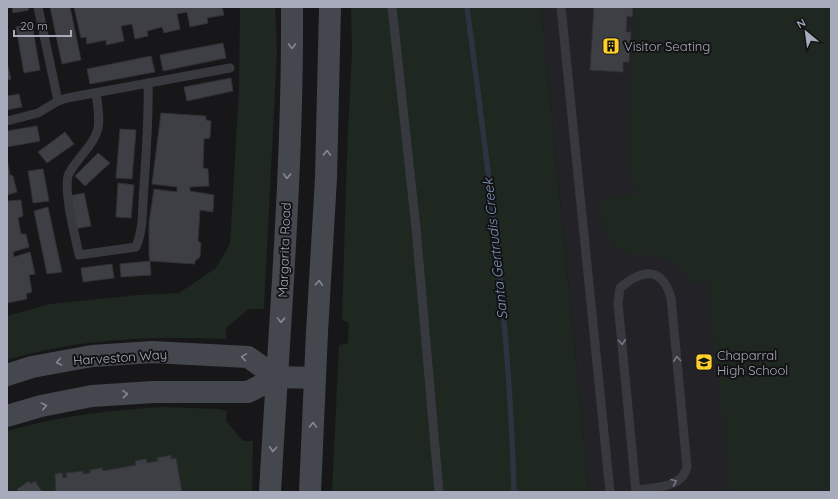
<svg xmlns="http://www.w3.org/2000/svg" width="838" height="499" viewBox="0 0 838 499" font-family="Quicksand,sans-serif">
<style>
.built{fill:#232327}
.green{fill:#1e2821}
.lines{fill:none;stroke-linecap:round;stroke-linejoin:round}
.stream{stroke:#2b343f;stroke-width:5.5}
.building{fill:#3e3f45;stroke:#313136}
.lane{stroke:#38383f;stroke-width:9}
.secondary{stroke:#45474f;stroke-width:22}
.oneway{stroke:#858895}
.oneway2{stroke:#767783}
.labels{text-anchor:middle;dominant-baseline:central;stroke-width:4;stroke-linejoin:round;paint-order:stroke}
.poi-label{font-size:13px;fill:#a8abbb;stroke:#121214;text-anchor:start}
.street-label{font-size:13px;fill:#a8abbb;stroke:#121214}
.water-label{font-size:14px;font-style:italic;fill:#7c95b9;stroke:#121214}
</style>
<rect width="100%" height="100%" fill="#171719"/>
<path class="built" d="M541,7H831V492H589Z"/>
<g class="green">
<path d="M240,7H275L277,51L264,309H249L226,328V339C150,336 80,338 7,360V316L50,304L138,295L179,293L216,268L230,244L239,90Z"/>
<path d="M351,7H541L589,492H332L339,345L348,343L349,323L342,320L347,155L352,51Z"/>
<path d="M636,7H831V492H731L707,281L691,283C684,271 675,261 662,257C640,251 618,262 606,234C601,223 602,209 601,198L638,194L629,167L627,144Z"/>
<path d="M164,407L219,409L227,411L226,421L243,441H253L252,492H182L176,458L171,459L170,455L158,458V461L147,463L146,459L136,461V465L103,471L102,468L90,470V473L83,474V471L67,473V477L63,478L62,473L55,474L56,492H42L35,481L31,484L29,481L18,488L19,492H7V431C60,416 109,410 164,407Z"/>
</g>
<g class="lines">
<path class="stream" d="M467,7C488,168 510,329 514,492"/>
</g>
<g class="building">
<path d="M12,7H28L29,10L13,13Z"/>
<path d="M50,7H70L81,60L62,64Z"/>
<path d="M74,7H222L224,15L207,18L208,23L190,27L187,12L177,14L180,29L164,33L162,27L147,31L148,36L135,39L132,24L121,26L124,41L106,45V40L87,44L86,37L81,38Z"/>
<path d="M594,7H633L632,17L627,16L626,32H631L629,62H623V72L590,70Z"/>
<path d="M32,24L40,70L24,73L16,27Z"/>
<path d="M223,43L226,58L163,71L160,55Z"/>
<path d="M151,56L155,72L90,84L87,69Z"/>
<path d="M7,62L11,79L7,80Z"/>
<path d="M231,78L233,91L187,101L184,87Z"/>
<path d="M19,94L22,107L7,110V96Z"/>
<path d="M161,113L206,116V120L211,121L210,138L204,139L203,168L208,169L209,186L190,187V191L214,195L213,212L200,210L198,241L201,243L200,257L195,261V264L150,261L149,255V223L154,189L177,192V187L152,184Z"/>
<path d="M37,126L40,141L7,147V131Z"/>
<path d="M120,129L136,130L132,179L116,178Z"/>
<path d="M65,132L74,144L47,163L38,152Z"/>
<path d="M98,153L110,163L85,186L75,176Z"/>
<path d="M7,158L10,175L13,176L17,192L7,195Z"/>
<path d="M43,169L49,201L33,203L28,171Z"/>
<path d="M118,183L134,185L131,218L116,217Z"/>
<path d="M84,193L91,226L74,229L69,196Z"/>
<path d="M21,200L23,216L18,218L21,234H26L29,247L13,252L14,257L30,252L35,274L29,275L32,292L26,294L27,299L7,303V201Z"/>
<path d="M48,207L62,272L47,274L34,211Z"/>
<path d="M150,261L151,275L121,277L120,264Z"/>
<path d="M112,264L114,278L83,282L81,268Z"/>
<path d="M171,455V459L176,458L182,492H56L55,474L62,473L63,478L67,477L66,473L83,471V474L90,473V470L102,468L103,471L136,465L135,461L146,459L147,463L158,461L157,458Z"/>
<path d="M29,481L31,484L35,481L42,492H19L17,489Z"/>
</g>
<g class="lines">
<g class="lane">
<path d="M38,7L58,101"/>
<path d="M392,7L416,228L439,492"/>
<path d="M561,7L610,492"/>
<path d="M96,93C100,123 103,131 82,155C77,162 71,168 68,176C64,194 75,235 79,255L136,247C144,228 142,208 144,187C146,152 149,118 148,83"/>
<path d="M7,121L38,113L58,101L67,98L230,68"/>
<path d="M636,490C654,487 682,489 687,467L671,298C662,266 642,269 620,288L618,303L636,492"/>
</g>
<g class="secondary">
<path d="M7,375L32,367L92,356L152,352L248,357L277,377"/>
<path d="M7,416L41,406L92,396L153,392H248L277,377L314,378"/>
<path d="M270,492C279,331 293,169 292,7"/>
<path d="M310,492L317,332L326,178L330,7"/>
</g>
</g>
<defs><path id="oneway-chevron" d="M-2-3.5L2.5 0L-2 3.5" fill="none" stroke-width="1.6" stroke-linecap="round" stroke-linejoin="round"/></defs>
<g class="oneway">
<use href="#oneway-chevron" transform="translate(292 46) rotate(90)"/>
<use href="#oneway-chevron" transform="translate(327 153) rotate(-88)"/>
<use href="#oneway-chevron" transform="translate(287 176) rotate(92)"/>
<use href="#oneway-chevron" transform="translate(319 283) rotate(-87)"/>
<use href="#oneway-chevron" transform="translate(281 320) rotate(92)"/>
<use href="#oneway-chevron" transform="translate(244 357) rotate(-171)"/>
<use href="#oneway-chevron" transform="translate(59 362) rotate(170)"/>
<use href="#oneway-chevron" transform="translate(125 394) rotate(-4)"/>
<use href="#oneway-chevron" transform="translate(44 406) rotate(-12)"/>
<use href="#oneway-chevron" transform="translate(313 425) rotate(-88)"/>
<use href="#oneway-chevron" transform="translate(273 449) rotate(93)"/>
</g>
<g class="oneway2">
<use href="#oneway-chevron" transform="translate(622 342) rotate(85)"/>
<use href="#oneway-chevron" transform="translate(677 359) rotate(-95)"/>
<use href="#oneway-chevron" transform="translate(674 482) rotate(-22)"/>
</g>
<defs>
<g id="building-square" transform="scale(0.9)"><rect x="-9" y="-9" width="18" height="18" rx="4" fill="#ffd029" stroke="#121214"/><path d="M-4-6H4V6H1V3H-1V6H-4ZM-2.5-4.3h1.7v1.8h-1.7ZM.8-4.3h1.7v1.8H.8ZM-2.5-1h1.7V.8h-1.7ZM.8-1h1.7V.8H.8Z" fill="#111"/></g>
<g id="school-square" transform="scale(0.9)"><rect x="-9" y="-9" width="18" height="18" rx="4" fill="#ffd029" stroke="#121214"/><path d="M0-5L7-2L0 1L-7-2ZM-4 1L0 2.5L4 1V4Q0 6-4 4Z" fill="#111"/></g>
</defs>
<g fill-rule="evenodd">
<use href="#building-square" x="611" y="46"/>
<use href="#school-square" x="704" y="362"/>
</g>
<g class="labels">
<g class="poi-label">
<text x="624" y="46">Visitor Seating</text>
<text x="717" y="355">Chaparral<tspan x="717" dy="15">High School</tspan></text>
</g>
<g class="street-label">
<text transform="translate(284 250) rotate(-88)">Margarita Road</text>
<text transform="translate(120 357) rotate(-4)">Harveston Way</text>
</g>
<g class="water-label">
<text transform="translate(495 249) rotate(-96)">Santa Gertrudis Creek</text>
</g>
</g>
<rect width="838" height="499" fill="none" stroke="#a8abbb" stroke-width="16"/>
<g transform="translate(806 32) rotate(331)" stroke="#121214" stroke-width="3" paint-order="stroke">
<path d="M0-3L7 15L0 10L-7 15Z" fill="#a8abbb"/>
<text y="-6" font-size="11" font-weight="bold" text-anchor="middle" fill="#a8abbb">N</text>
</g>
<path d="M14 30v6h57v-6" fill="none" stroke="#a8abbb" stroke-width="2"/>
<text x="20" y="30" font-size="12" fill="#a8abbb" stroke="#121214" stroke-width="3" paint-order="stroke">20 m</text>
</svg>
